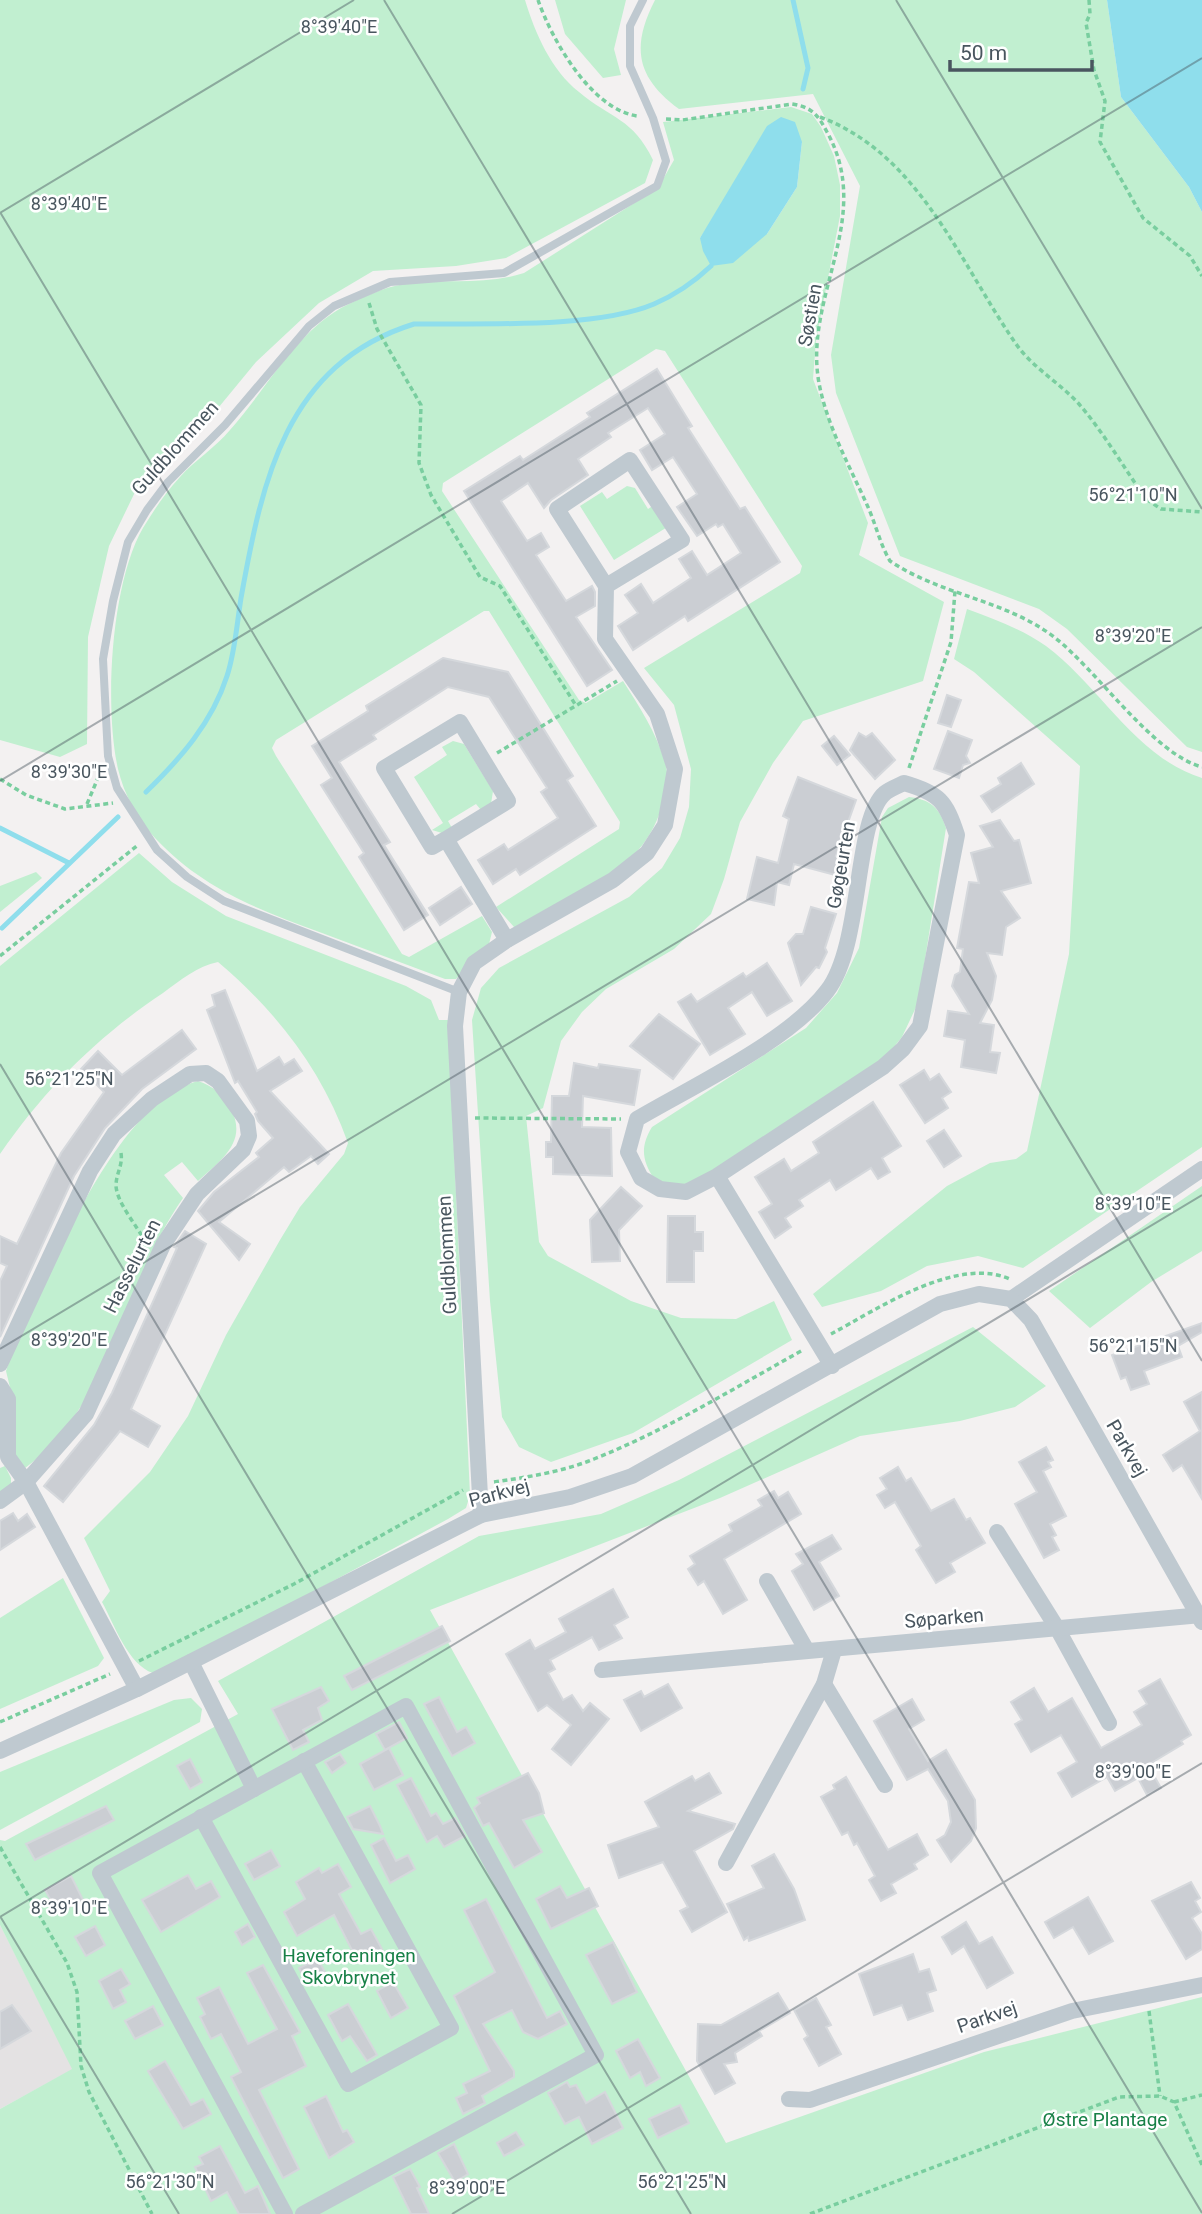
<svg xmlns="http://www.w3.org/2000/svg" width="1202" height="2214" viewBox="0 0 1202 2214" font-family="Roboto,sans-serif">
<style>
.education{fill:#e4e2e3}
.green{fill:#c1efd0;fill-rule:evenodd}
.water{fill:#8fdeec}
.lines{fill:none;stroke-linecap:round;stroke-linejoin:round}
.stream{stroke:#8fdeec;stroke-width:5}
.building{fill:#cbced3;stroke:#d5d8dc;stroke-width:2}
.path{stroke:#79ce9f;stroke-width:3.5;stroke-dasharray:5 3.5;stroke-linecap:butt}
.lane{stroke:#bfc9d0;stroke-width:8}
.street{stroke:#bfc9d0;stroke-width:16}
.ticks{fill:none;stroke:#49565f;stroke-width:2;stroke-opacity:0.45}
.labels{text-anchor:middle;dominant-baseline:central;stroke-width:5;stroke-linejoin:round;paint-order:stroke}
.street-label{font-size:19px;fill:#49565f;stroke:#fff}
.park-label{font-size:19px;fill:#188147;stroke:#fff}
.ticks-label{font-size:18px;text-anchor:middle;fill:#49565f;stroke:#fff;stroke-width:5;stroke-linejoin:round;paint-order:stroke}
</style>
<rect width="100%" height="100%" fill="#f3f1f1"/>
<path class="education" d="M0,1925L73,2069L0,2109Z"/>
<g class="green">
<path d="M0,0H525C535,33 551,70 579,92C611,119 633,118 653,160L645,183L506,258L456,266L373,271L319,303L256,362L200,430L136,490L109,546L88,637L87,744L60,757L0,740Z"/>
<path d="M555,0H626L614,49L621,75L603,78L565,34Z"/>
<path d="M655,0H1107L1121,97L1189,187L1202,212V752L1187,747L1067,629L1039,609L900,556L836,393L831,355L860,186L813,94L679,109C636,77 631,47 655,0Z"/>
<path d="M791,107L812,114L821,127L834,156L840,185V216L816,340L813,379L868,523L859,555L944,602L923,681L803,721L773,763L740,822L724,879L711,914L674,949L606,989L582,1012L561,1041L543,1108L526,1116L539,1242L548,1256L631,1301L681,1318L736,1319L774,1301L792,1340L633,1433L551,1462L519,1447L502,1417L490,1301L472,1020L481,988L499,968L629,897L662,868L680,838L689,807L691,769L674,705L644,668L800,573L802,566L665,351L656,349L443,483L442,491L579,700L586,703L623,681C639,706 656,732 665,762C670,778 666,794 661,809C641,873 575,896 521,927H514L496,907L619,829L620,822L489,611H484L276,740L272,748L276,756L402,954L409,957L482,916L492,932L489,944L456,979H445C404,964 363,948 322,933C258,909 204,890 155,838C137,819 124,794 118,769C104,706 111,583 143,528C154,510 166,492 180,477C195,460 215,448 230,430C266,390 293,336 341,308C360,298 384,287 405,284C445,278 484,286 524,273L658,188L674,160L663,122ZM802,142L797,187L767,234L700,238L717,213Z"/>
<path d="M627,486L635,488L648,509L654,505L669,526L614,560L580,506L602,492L607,499Z"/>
<path d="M967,609C994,619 1022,629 1046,646C1100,686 1135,757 1202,778V1147L1023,1268L978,1256L927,1266L881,1291L822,1307L813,1294L947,1186L990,1163L1016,1159L1027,1151L1069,954L1080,766L974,672L954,659Z"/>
<path d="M453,741L464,744L493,791L491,804L481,810L476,804L448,821L452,828L442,833L432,830L443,823L414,777L447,755L442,747Z"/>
<path d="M909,797C930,799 940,808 946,828L918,1003L902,1037L886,1057L698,1180L674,1187L654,1179C642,1160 640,1147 652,1127L806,1028L837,993L859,948L882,817L888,808Z"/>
<path d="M139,853L172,882L226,916L406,986L431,1000L439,1020H448L470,1495L466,1508L448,1519L220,1642L153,1673C128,1665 114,1624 102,1602L110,1591L84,1538L150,1472L188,1416L226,1335L280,1240L300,1207L344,1154L348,1143C322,1070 277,1012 218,962C197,966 181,980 163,993C97,1037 45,1089 0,1154V966Z"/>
<path d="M36,872L42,878L0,912V886Z"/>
<path d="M198,1081C213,1086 223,1095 231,1109C248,1142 221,1160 198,1181L182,1162L164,1175L183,1198C125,1280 110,1408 25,1468L15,1455L16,1412L6,1371L10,1359C46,1283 111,1105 198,1081Z"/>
<path d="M1202,1186V1251L1151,1282L1090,1328L1049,1291Z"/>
<path d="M973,1327L1046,1386L1015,1407L960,1421L860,1436L720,1498L430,1610L726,2143L984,2052L1202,1997V2214H0V2109L72,2069L0,1925V1840L5,1841L238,1714L218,1681L479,1536L601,1514L679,1480Z"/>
<path d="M5,1466L11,1478V1486L0,1494V1468Z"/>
<path d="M63,1578L104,1658L98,1666L0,1709V1618Z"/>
<path d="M191,1698L202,1709L200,1722L0,1830V1772L174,1700Z"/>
</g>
<g class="water">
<path d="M1107,0H1202V212L1189,187L1121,97Z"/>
<path d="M781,117L795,122L802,142L797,187L767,234L733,263L711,266L703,251L700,238L767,126Z"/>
</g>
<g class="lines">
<g class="stream">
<path d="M793,0L808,68L803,89"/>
<path d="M146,792C180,759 212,723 227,676C235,652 237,623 241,598C262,482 285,364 414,324C479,323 595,329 654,304C675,295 694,282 711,266"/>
<path d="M0,828L69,863"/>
<path d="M2,928L118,817"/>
</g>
</g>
<g class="building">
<path d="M657,369L692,426L688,428L740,509L745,507L780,562L688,621L685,616L633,650L618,626L638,613L625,595L641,584L653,603L691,578L679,559L692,551L707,575L741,553L723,524L718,527L716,524L697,536L677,507L697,494L673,457L652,470L640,450L665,434L648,408L608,433L611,437L578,459L588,475L551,500L544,508L528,483L501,501L527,541L541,533L549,547L536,555L566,601L592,586L595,592V606L576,617L612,670L587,686L464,491L520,456L523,460L590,417L587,413Z"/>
<path d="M443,658L508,672L573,776L567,780L596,826L520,875L516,869L493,884L478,860L504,844L508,850L558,818L541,792L547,788L489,697L448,687L373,735L376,739L339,762L390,842L384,845L428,915L404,930L359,857L364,853L321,785L332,778L312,746L368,711L366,706Z"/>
<path d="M947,695L961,700L951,727L938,723Z"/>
<path d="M948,731L972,740L966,756L970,763L963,765L959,778L934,769Z"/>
<path d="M859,733L866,737L872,733L895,760L875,779L850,750Z"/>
<path d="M834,736L850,755L837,765L822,746Z"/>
<path d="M1021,763L1034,784L992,812L981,796L1001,784L998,778Z"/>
<path d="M798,777L856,800L836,856L844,858L839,876L794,864L789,885L777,882L774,905L747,899L757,857L778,863L789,819L783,816Z"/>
<path d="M1000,820L1014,841L1019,840L1031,883L1001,891L1020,918L1006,927L1002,955L987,953L996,976L992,1000L980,1023L994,1025L990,1052L1000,1053L996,1073L961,1067L965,1040L944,1036L948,1011L969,1014L952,986L955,975L960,972L963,949L957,948L969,882L979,883L971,853L993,847L980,826Z"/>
<path d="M461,887L472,904L440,925L429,908Z"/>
<path d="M811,907L836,914L825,948L827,952L819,968L816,967L801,985L788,943L796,934H803Z"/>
<path d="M767,963L792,1001L767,1016L752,992L728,1008L745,1034L710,1055L678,1002L691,994L697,1002L743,973L746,977Z"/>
<path d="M225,990L257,1071L279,1057L284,1065L294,1059L302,1071L270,1091L329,1154L318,1164L311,1156L289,1172L284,1167L219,1222L250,1244L239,1260L198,1211L214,1192L259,1157L256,1153L273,1138L258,1121L255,1114L257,1112L238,1081L235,1083L207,1010L215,1006L212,995Z"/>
<path d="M659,1014L700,1044L673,1079L630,1046Z"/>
<path d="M182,1030L196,1049L142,1089L105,1128L74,1176L0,1337V1281L7,1266L0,1263V1236L17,1244L61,1153L104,1092L81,1069L98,1051L122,1075Z"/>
<path d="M574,1063L598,1068L599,1064L640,1070L634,1105L583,1096L582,1127L611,1128L612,1176L553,1174V1157H546V1142H551L552,1096H569Z"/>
<path d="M924,1070L930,1080L939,1074L951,1092L942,1098L948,1108L925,1123L900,1085Z"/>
<path d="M873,1102L901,1146L882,1158L890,1172L878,1179L871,1168L836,1190L830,1180L799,1200L803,1206L785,1218L791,1227L775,1238L759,1212L772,1204L755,1177L784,1159L791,1171L819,1153L813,1142Z"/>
<path d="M944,1130L961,1156L944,1167L927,1141Z"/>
<path d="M621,1187L642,1206L619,1230L620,1261L592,1262L590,1220Z"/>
<path d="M668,1216H695V1232H703V1251H694V1282H667Z"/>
<path d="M185,1231L206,1244L131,1409L160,1426L148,1447L120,1431L63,1502L44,1486L94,1425L112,1393L177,1248L174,1247Z"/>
<path d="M1202,1323V1332L1178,1346L1182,1357L1144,1371L1149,1384L1131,1390L1126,1377L1121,1379L1112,1355Z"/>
<path d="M1202,1392V1499L1182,1465L1173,1471L1163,1455L1200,1431L1184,1402Z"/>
<path d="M1046,1447L1053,1460L1048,1462L1051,1467L1043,1471L1066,1516L1050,1524L1056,1535L1052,1537L1059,1550L1044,1558L1015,1504L1037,1492L1019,1462Z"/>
<path d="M898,1467L906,1481L911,1478L931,1511L954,1499L966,1520L970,1518L985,1543L950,1563L955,1572L936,1583L916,1550L921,1546L895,1502L885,1508L877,1495L887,1489L880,1478Z"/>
<path d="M774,1491L778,1498L788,1492L801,1514L724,1559L747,1600L723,1614L704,1581L698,1585L688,1569L695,1564L690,1556L732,1531L729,1525L762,1506L758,1500Z"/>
<path d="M13,1513L18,1521L27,1514L35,1527L0,1550V1521Z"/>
<path d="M832,1535L841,1549L819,1562L839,1596L814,1610L792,1571L803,1564L796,1554Z"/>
<path d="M613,1589L628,1617L614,1625L622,1638L599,1650L592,1637L550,1660L555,1669L548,1673L563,1700L572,1695L583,1711L590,1703L609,1719L571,1765L552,1749L571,1725L547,1705L538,1711L506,1654L530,1640L535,1649L566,1632L559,1619Z"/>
<path d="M442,1626L450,1641L352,1690L344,1676Z"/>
<path d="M1160,1679L1191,1735L1181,1741L1183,1744L1148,1765L1161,1788L1147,1795L1138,1778L1115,1791L1107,1777L1072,1797L1058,1773L1077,1762L1061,1735L1031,1752L1015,1724L1022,1720L1011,1702L1034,1688L1048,1712L1072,1698L1101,1748L1142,1725L1134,1712L1147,1704L1139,1691Z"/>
<path d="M668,1684L682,1708L641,1731L624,1700L641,1691L644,1697Z"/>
<path d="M321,1687L329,1701L318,1708L322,1720L303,1730L309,1742L293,1750L272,1709Z"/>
<path d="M439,1697L457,1732L466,1727L475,1743L452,1756L424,1704Z"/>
<path d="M912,1699L924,1720L909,1729L928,1761L946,1750L975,1800L976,1828L971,1841L951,1862L937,1840L945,1835L951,1822L948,1801L928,1769L907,1780L874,1721Z"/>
<path d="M399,1722L407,1738L385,1750L376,1734Z"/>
<path d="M389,1748L403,1775L374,1790L360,1764Z"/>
<path d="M340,1754L346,1763L332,1773L325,1762Z"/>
<path d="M190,1759L202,1782L190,1789L177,1766Z"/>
<path d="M528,1773L539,1793L544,1813L523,1820L542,1852L514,1868L489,1823L483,1826L474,1808L480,1803L477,1798Z"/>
<path d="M709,1773L721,1793L688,1811L735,1824L733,1829L694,1851L727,1912L692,1932L680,1911L688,1907L663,1862L619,1878L608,1845L659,1827L645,1802L692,1776L695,1781Z"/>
<path d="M846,1777L888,1850L917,1834L928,1855L914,1864L917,1869L891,1884L896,1893L881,1901L869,1880L875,1876L857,1843L854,1845L848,1832L842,1835L821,1797L835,1789L833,1785Z"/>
<path d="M411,1778L431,1816L436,1813L443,1824L455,1818L465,1836L444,1847L437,1836L427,1842L397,1785Z"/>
<path d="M106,1806L114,1820L35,1860L26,1844Z"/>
<path d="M370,1806L380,1826L383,1834L353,1829L347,1817Z"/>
<path d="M384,1838L396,1861L408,1855L415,1869L390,1883L371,1845Z"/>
<path d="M271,1850L280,1866L254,1880L245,1864Z"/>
<path d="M774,1854L794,1889L805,1920L749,1941L748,1937L744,1940L727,1904L764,1888L752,1866Z"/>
<path d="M338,1864L351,1887L339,1894L361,1934L371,1929L382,1949L358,1962L334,1915L297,1936L284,1912L305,1899L296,1882L319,1868L322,1873Z"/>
<path d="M188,1875L196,1889L211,1881L220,1897L161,1932L142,1900Z"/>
<path d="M71,1876L83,1900L58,1913L45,1890Z"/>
<path d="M1191,1882L1200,1898L1195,1901L1201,1912L1192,1918L1202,1934V1949L1186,1959L1152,1901Z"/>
<path d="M560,1886L567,1898L589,1888L598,1906L551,1929L536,1899Z"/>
<path d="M1088,1897L1113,1941L1089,1954L1073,1927L1054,1938L1045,1922Z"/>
<path d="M486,1899L547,2018L560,2011L567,2024L538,2039L523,2032L512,2010L483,2024L514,2071V2077L482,2096L485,2103L463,2114L456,2098L467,2093L463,2084L490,2071L454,1996L495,1972L464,1910Z"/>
<path d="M966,1922L979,1944L992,1937L1013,1973L987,1988L964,1946L952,1954L942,1937Z"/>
<path d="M248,1924L255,1937L242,1945L235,1932Z"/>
<path d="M95,1926L105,1945L86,1956L75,1937Z"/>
<path d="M613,1942L637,1992L612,2004L586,1955Z"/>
<path d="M913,1954L919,1972L929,1969L936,1990L927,1993L933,2011L908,2020L902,2005L874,2015L859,1974Z"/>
<path d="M318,1959L327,1976L308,1986L299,1968Z"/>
<path d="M263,1965L300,2032L292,2036L306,2066L259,2090L299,2169L283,2178L231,2077L241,2072L221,2034L211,2039L200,2017L205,2014L197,1998L219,1987L248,2044L277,2029L247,1973Z"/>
<path d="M121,1969L130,1984L120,1990L126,2002L113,2009L99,1981Z"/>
<path d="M393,1982L408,2008L391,2018L377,1991Z"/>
<path d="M778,1993L790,2013L759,2031L762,2036L735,2053L737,2062L724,2064L735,2083L715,2094L697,2061L698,2024L721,2025Z"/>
<path d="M816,1998L831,2025L826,2027L841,2054L819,2066L804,2039L808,2036L794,2010Z"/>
<path d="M348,2004L377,2055L367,2061L350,2036L342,2041L328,2015Z"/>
<path d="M12,2005L31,2031L0,2049V2012Z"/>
<path d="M153,2006L163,2025L135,2039L125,2021Z"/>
<path d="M638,2039L660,2078L646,2086L640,2072L630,2078L616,2051Z"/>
<path d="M165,2061L191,2105L203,2099L211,2114L183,2129L148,2071Z"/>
<path d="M567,2082L570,2087L576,2085L586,2103L605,2092L623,2128L592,2144L579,2117L565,2124L548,2093Z"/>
<path d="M326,2096L343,2132L347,2130L354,2142L329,2158L304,2107Z"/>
<path d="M680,2105L689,2123L658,2138L649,2119Z"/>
<path d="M516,2132L524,2145L504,2156L497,2143Z"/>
<path d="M454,2144L468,2174L455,2182L438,2153Z"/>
<path d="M220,2146L245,2193L258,2186L270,2214H239L227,2192L211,2201L195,2167L203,2164L199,2157Z"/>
<path d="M410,2169L420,2187L417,2188L429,2214H411L393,2177Z"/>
</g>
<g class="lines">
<g class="path">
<path d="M538,0C552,40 591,109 637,116"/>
<path d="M1089,0L1090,14L1086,23L1094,70L1105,101L1100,142L1143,218L1190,256L1202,276"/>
<path d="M820,117C919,154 959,261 1014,341C1031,367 1059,382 1079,404C1104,433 1124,468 1146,499L1161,509L1202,512"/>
<path d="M666,119L682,120L792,104C812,107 818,115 827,132C875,218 803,296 819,383C827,426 850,467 868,507C876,525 880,544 890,561C940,595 1006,600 1054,637C1097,670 1153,754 1202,767"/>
<path d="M369,303L377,329L421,405L419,463L431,495L480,577L500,586L575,704"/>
<path d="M497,753L617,681"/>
<path d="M909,768L951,642L955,591"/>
<path d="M0,779L26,795L65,809L113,803"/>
<path d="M87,804L100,773"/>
<path d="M0,956L138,845"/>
<path d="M475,1118L621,1119"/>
<path d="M121,1153C123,1166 116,1173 116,1186C117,1203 137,1226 145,1241"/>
<path d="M831,1334C878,1309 958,1254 1012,1280"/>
<path d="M494,1482C528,1477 562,1472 594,1459C667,1430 734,1388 803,1350"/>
<path d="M139,1661L294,1584L463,1490"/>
<path d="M0,1722L110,1674"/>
<path d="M0,1847L67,1963L77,1992L81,2066L89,2092L152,2214"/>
<path d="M1149,2011L1160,2096"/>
<path d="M1174,2102L1202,2095"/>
<path d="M810,2214L1119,2097L1160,2096L1174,2102L1202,2165"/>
</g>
<path class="lane" d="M459,992L224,901L187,877L157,850L117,788L108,756L103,659L113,601L128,542L147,510L168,482L225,425L309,326L334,306L390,282L504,273L657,186L666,161L653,118L630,66V26L643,0"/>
<g class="street">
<path d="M446,839L432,847L384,768L460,722L508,801L446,839L507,940"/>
<path d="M717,1176L883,1067L903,1049L920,1026L957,835C946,801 939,793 904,783C898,786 890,789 885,793C854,819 863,945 827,991C789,1041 693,1086 637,1119L628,1152L641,1178L660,1189L686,1192L717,1176L832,1366"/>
<path d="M1011,1299L1202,1169"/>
<path d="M0,1364L90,1171L114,1134L152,1099L190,1074L206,1073L218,1081L247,1121L249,1136L243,1150L197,1194L163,1245L86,1414L26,1482L0,1501"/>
<path d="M0,1386L8,1399V1457L26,1482L137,1689"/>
<path d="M481,1515L455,1026L459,992L474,963L507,940L613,880L647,853L665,825L675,769L657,714L605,639L606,586L682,540L630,460L557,509L606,586"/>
<path d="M997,1532L1057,1628L1109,1723"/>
<path d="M767,1581L806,1649"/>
<path d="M191,1662L254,1789"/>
<path d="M602,1670L1202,1615"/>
<path d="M824,1684L885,1785"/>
<path d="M0,1751L137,1689L481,1515L570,1497L632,1476L940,1304L979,1294L1011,1299L1031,1320L1202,1622"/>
<path d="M201,1817L348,2084L451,2028L304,1761"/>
<path d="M726,1863L824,1684L834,1650"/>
<path d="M789,2099L810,2100L1072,2011L1202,1985"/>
<path d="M285,2214L100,1873L406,1706L596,2055L303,2214"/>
</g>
</g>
<path class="ticks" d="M384,0L1202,1361M896,0L1202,509M0,212L1202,2213M0,213L354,0M0,781L1202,58M0,1064L691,2214M0,1349L1202,627M0,1916L179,2214M0,1917L1202,1195M452,2214L1202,1763"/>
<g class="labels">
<g class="street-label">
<text transform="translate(810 315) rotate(-80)">Søstien</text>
<text transform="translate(175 448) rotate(-48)">Guldblommen</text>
<text transform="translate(841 865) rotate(-80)">Gøgeurten</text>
<text transform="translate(447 1255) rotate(-93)">Guldblommen</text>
<text transform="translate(132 1266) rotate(-63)">Hasselurten</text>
<text transform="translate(1127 1448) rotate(60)">Parkvej</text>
<text transform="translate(499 1493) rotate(-15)">Parkvej</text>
<text transform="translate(944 1618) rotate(-5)">Søparken</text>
<text transform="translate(987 2017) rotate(-19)">Parkvej</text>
</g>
<g class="park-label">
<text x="349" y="1955">Haveforeningen<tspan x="349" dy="22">Skovbrynet</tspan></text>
<text x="1105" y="2119">Østre Plantage</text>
</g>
</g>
<g class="ticks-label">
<text x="339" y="33">8°39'40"E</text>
<text x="69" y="210">8°39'40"E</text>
<text x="1133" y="501">56°21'10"N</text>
<text x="1133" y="642">8°39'20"E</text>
<text x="69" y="778">8°39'30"E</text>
<text x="69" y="1085">56°21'25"N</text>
<text x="1133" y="1210">8°39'10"E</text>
<text x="69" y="1346">8°39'20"E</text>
<text x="1133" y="1352">56°21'15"N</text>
<text x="1133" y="1778">8°39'00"E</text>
<text x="69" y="1914">8°39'10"E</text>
<text x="170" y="2188">56°21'30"N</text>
<text x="682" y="2188">56°21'25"N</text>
<text x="467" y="2194">8°39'00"E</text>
</g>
<path d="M950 60v10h142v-10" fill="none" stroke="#49565f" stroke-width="3.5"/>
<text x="960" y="60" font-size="21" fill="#49565f" stroke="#ffffff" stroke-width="5" paint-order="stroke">50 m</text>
</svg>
